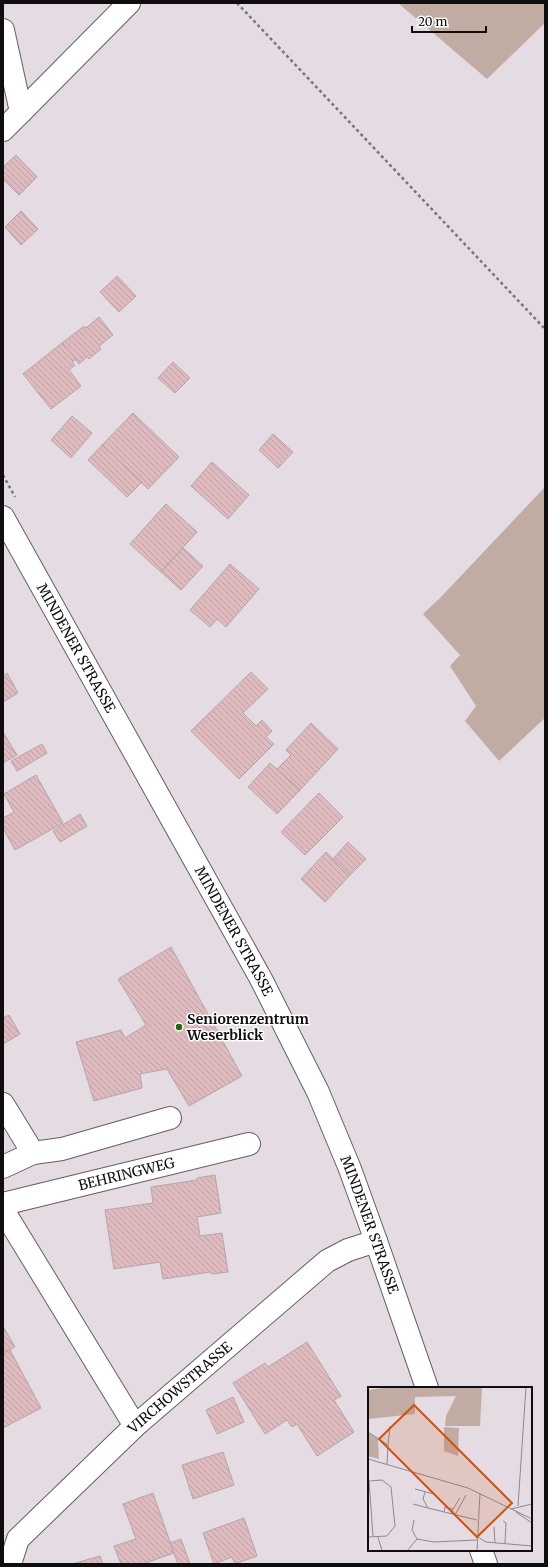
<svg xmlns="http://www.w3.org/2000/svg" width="548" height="1567" viewBox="0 0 548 1567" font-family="Merriweather,serif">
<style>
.green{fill:#c1aca3}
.building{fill:url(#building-back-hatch);stroke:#b2a7a8}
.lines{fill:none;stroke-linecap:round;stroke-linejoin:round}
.minor-casing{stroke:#655e63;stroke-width:24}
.major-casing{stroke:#655e63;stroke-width:24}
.path{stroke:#7a7478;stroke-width:2.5;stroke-dasharray:3 3;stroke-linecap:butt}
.minor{stroke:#fff;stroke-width:22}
.major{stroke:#fff;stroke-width:22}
.poi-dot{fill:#1b6b0f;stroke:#fff;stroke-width:1.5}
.labels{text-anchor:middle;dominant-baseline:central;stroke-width:3;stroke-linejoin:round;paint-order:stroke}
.street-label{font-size:14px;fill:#100d0f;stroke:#fff}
.poi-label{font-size:14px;font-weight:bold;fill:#100d0f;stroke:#fff;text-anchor:start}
.inset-road{fill:none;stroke:#8f898e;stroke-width:1}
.view{fill:#d2510c;fill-opacity:0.15;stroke:#d2510c;stroke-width:2}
.inset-edge{fill:none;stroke:#100d0f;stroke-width:2}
</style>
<defs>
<pattern id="building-back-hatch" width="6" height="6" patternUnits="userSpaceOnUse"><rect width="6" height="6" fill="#dfbbbf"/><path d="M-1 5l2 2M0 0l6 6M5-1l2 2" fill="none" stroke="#bea0a3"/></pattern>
</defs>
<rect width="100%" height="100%" fill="#e4dce2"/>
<g class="green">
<path d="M398,3H545V23L487,79Z"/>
<path d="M545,487V718L499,761L465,721L476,706L450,666L460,655L423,614L440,598Z"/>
</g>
<g class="building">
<path d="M16,155L37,177L19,195L3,179V167Z"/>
<path d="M21,211L38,229L21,245L5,227Z"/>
<path d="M117,276L136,296L119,312L100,292Z"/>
<path d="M99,317L113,335L99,346L101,349L89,359L87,357L79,364L62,343L84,326L86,328Z"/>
<path d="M62,343L76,359L72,362L75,365L69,370L81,386L51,409L23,374Z"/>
<path d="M173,362L190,378L175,393L158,378Z"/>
<path d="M133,413L179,457L148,489L102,445Z"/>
<path d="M72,416L92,433L71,458L51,440Z"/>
<path d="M273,434L293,452L278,468L259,450Z"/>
<path d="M102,445L142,482L127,497L88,460Z"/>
<path d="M212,462L249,495L228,519L191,486Z"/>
<path d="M166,504L197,532L161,572L130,544Z"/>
<path d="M183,548L203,566L181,590L161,572Z"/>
<path d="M230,564L259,589L226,627L217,619L210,627L190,610Z"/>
<path d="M251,672L268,689L243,713L256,726L262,720L272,731L266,737L274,744L239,779L191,731Z"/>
<path d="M7,673L18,693L3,702V676Z"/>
<path d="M311,723L338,749L300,790L277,769L291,755L286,750Z"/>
<path d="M3,732L17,755L3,763Z"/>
<path d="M42,744L47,753L17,771L11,761Z"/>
<path d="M270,763L300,790L277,814L248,787Z"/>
<path d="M36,775L63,823L15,850L3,828V818L14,812L4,794Z"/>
<path d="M319,793L343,817L305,855L281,832Z"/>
<path d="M80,814L87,826L60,842L53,831Z"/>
<path d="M348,842L366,859L350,875L333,859Z"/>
<path d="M326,852L350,875L325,902L301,879Z"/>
<path d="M171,947L242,1076L189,1106L167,1069L140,1074L142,1088L94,1101L76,1042L121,1030L125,1038L146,1025L118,979Z"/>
<path d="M9,1015L20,1034L3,1044V1018Z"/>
<path d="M215,1175L221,1213L197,1217L200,1236L222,1233L228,1272L212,1274L211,1272L163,1279L160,1262L114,1269L105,1210L153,1203L151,1187L197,1180V1178Z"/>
<path d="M3,1326L15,1347L3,1353Z"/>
<path d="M307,1342L341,1396L334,1400L354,1432L317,1456L297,1424L292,1427L287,1420L265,1434L233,1383L265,1363L268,1367Z"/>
<path d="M10,1350L41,1408L3,1428V1353Z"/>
<path d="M233,1397L244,1422L217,1434L206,1410Z"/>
<path d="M223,1452L234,1485L193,1499L182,1465Z"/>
<path d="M153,1493L174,1553L143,1564H121L114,1546L136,1539L123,1504Z"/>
<path d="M244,1518L257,1556L235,1564L232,1557L214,1564L203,1533Z"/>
<path d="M181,1539L190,1564H178L170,1543Z"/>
<path d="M100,1556L103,1564H72Z"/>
</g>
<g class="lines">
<g class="minor-casing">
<g id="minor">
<path d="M3,30L21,112L3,130"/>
<path d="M21,112L129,3"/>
<path d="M3,1104L33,1153L3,1167"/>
<path d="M33,1153L62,1149L170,1118"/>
<path id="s1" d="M3,1204L249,1144"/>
<path d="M3,1210L135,1426"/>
<path id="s2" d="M10,1564L18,1539L135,1426L327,1261L348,1250L376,1241"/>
</g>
</g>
<g class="major-casing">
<g id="major">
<path id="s3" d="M3,517L261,979L318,1092L350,1169L376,1241L427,1388"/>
<path d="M481,1550L486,1564"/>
</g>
</g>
<g class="path">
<path d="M237,3L545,329"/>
<path d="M3,475L15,497"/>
</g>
<use href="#minor" class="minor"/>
<use href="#major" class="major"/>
</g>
<circle class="poi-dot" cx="179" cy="1027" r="4"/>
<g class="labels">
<g class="street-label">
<text stroke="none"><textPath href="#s3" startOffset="150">MINDENER STRASSE</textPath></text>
<text stroke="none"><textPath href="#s3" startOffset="474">MINDENER STRASSE</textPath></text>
<text stroke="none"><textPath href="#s1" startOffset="127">BEHRINGWEG</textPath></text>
<text stroke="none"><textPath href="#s3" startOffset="798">MINDENER STRASSE</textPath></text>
<text stroke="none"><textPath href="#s2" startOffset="248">VIRCHOWSTRASSE</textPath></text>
</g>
<g class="poi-label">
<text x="187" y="1019">Seniorenzentrum<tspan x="187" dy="16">Weserblick</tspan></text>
</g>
</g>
<g transform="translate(368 1387)">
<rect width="164" height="164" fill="#e4dce2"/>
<path d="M23,0L114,1L112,39H77L78,29L88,9L47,10V27L0,32V3ZM76,40L91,41L90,69L76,64ZM0,45L10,52L11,72L0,69Z" fill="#c1aca3"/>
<path class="inset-road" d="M0,45L20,58L19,77M20,58L22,39M0,72L100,101L164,132M47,102L66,107M57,105L55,112L60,121L109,133M45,117L60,121M150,119L158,0M85,122L92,111M143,122L164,117M76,125L77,120L85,122L84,127M148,125L164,136M87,128L98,108M46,133L44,143L49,152M135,134L138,136L137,157M126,140L127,156M0,150L19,149L27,139L23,100L14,93L1,94L5,149M10,150L14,164M110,150L118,155L164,159M39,164L49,152L66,155L109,153M109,164L112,106"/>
<path class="view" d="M46,18L144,116L109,150L11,52Z"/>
<rect width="164" height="164" class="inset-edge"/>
</g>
<rect width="548" height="1567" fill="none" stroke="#100d0f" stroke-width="8"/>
<path d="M412 26v6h74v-6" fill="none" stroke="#100d0f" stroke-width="2"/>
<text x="418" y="26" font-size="12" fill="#100d0f" stroke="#ffffff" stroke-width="3" paint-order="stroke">20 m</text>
</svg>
